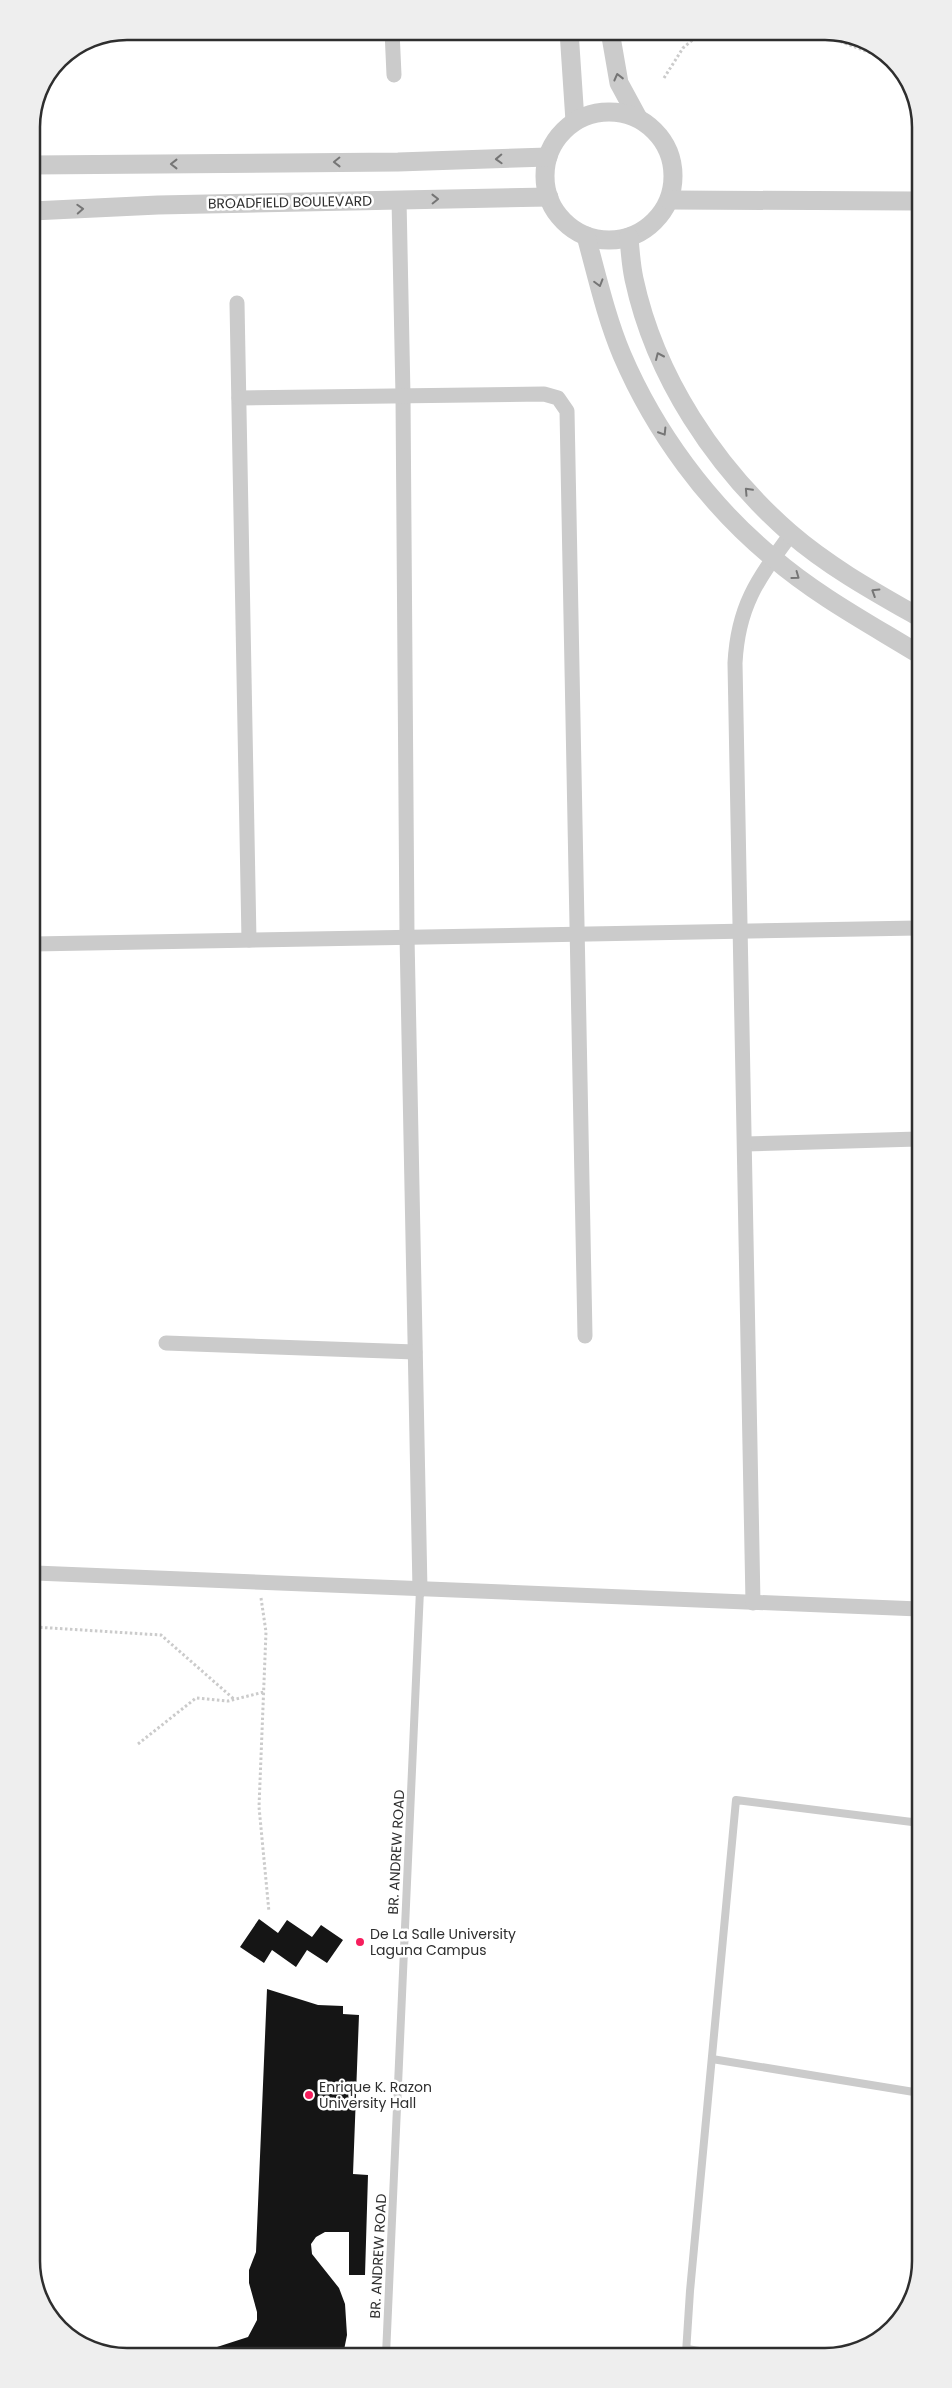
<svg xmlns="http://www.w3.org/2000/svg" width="952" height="2388" viewBox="0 0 952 2388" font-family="Poppins,sans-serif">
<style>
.building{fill:#151515}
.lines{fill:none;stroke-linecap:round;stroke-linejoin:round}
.path{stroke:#cbcbcb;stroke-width:3;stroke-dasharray:2.5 2.5;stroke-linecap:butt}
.service{stroke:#cbcbcb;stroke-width:8}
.minor{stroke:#cbcbcb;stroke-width:15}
.tertiary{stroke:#cbcbcb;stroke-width:19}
.oneway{stroke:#757575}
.poi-dot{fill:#f61e5d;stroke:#fff;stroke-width:2}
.labels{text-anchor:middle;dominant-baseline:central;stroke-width:5;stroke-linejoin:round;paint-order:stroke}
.street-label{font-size:14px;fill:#2e2e2e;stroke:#fff}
.poi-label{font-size:14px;fill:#2e2e2e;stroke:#fff;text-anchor:start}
.rim{fill:none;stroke:#2e2e2e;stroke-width:2.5}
</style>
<rect width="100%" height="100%" fill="#fff"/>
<g class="building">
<path d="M259,1919L278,1933L287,1920L312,1937L321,1925L343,1940L327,1963L307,1950L296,1967L272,1950L264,1963L240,1947Z"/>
<path d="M267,1989L318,2005L343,2006V2014L359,2015L353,2174L368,2175L365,2275H349V2232H325L316,2237L311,2244L312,2254L339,2288L345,2304L347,2335L343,2355L202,2356L217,2347L248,2337L257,2320V2312L249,2283V2270L256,2252Z"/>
</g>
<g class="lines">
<g class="path">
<path d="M812,31L890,60"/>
<path d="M664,78L683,48L703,31"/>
<path d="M261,1598L266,1632L259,1807L269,1912"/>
<path d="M35,1627L161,1635L235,1700"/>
<path d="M138,1744L196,1698L228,1701L264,1692"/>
</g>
<g class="service">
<path d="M712,2059L920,2093"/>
<path d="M687,2349L711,2353"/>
<path d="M686,2353L690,2291L736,1800L920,1823"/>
<path d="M386,2355L420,1590"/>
</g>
<g class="minor">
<path d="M392,31L394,75"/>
<path d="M399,199L403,396L407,936L420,1590"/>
<path d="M237,303L249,940"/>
<path d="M239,398L544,394L558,398L567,411L585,1336"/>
<path d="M33,944L918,928"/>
<path d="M745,1144L918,1139"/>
<path d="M166,1343L415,1352"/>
<path d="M35,1573L919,1609"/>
<path d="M753,1603L735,663C738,605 758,579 791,534"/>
</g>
<g class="tertiary">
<path d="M569,31L575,121"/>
<path d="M610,31L619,83L638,118"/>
<circle cx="609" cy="176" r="64"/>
<path d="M32,165L398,162L548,157"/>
<path d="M670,200L916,201"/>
<path d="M32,211L158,205L549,197"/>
<path d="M586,236C597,276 606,317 622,355C655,432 708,504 772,557C816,595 868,623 917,653"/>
<path d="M629,237C630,251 631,265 634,279C655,377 715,467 790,533C828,566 873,591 917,616"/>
</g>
</g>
<defs><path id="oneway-chevron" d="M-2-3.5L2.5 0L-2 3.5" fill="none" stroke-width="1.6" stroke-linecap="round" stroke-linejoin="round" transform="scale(1.25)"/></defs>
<g class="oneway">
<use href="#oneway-chevron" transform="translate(618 77) rotate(-104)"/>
<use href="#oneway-chevron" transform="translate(499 159) rotate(178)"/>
<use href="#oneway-chevron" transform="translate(337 162) rotate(179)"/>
<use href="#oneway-chevron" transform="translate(174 164) rotate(180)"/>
<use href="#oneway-chevron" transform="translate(435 199) rotate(-1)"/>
<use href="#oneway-chevron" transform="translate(80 209) rotate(-3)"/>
<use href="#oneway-chevron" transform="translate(599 283) rotate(74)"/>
<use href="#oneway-chevron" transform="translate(659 356) rotate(-114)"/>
<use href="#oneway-chevron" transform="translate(663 432) rotate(58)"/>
<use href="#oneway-chevron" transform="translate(748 491) rotate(-133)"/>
<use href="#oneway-chevron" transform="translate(796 576) rotate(36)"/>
<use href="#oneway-chevron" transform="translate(875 592) rotate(-148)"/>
</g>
<g class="poi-dot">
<circle cx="360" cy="1942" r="5"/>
<circle cx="309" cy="2095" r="5"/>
</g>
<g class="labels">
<g class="street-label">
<text transform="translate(290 202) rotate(-1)">BROADFIELD BOULEVARD</text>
<text transform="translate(396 1852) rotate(-87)">BR. ANDREW ROAD</text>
<text transform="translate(378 2256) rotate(-87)">BR. ANDREW ROAD</text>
</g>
<g class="poi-label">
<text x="370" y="1934">De La Salle University<tspan x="370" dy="16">Laguna Campus</tspan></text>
<text x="319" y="2087">Enrique K. Razon<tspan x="319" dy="16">University Hall</tspan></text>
</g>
</g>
<path d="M0 0H952V2388H0ZM127 40H825A87 87 0 0 1 912 127V2261A87 87 0 0 1 825 2348H127A87 87 0 0 1 40 2261V127A87 87 0 0 1 127 40Z" fill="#eee" fill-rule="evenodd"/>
<path class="rim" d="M127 40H825A87 87 0 0 1 912 127V2261A87 87 0 0 1 825 2348H127A87 87 0 0 1 40 2261V127A87 87 0 0 1 127 40Z"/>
</svg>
